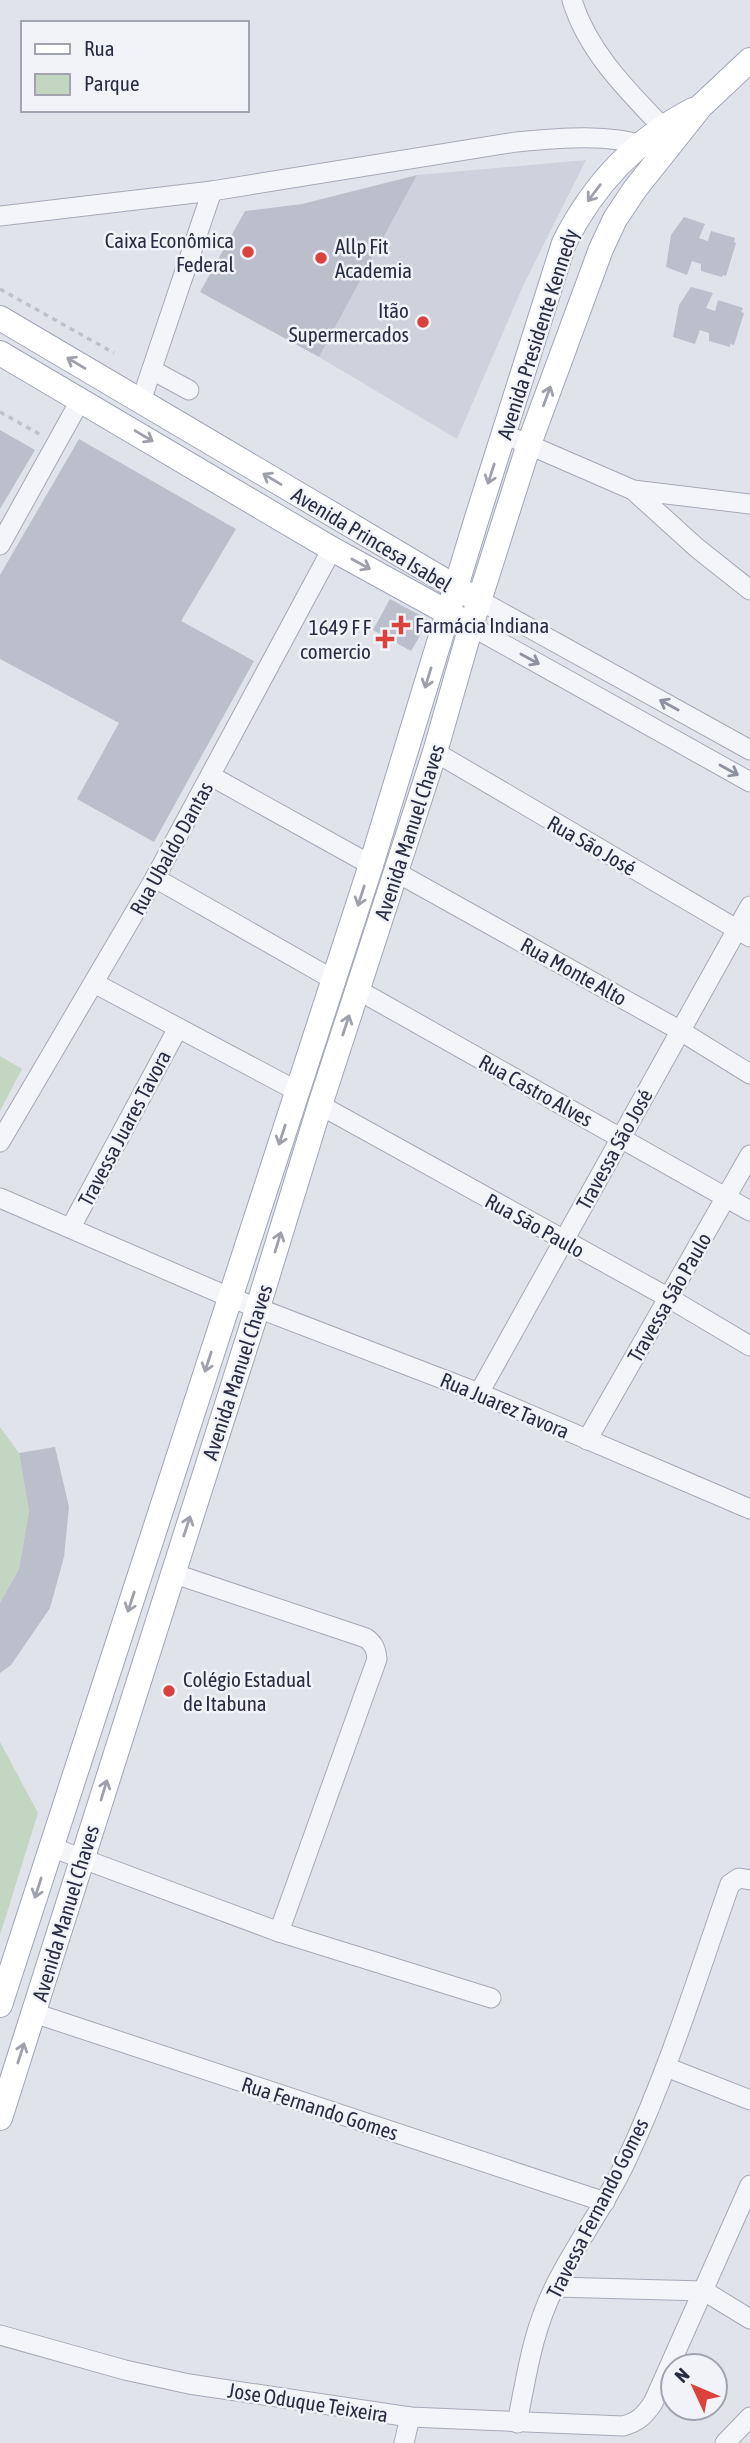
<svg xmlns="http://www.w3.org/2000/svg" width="750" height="2443" viewBox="0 0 750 2443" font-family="'Asap Condensed',sans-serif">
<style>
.built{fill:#cfd2dd}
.green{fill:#c3d6c2}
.building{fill:#bbbecb}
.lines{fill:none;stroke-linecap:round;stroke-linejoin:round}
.minor-casing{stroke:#a6a9b6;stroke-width:21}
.major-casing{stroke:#9fa5b8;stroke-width:26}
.path{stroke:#bfc1ca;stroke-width:3.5;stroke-dasharray:5 5;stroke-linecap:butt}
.minor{stroke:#f4f5f9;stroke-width:19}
.major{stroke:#fff;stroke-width:24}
.oneway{stroke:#9ea0ab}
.oneway2{stroke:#8e919e}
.poi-dot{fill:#d9423d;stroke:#f1f3f8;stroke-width:2.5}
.labels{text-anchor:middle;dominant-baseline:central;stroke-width:5;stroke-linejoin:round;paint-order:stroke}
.poi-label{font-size:21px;fill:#282d44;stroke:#f1f3f8;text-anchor:end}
.street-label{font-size:21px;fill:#282d44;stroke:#f1f3f8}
</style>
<rect width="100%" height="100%" fill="#e1e3eb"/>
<path class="built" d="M586,160L523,286L457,439L319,357L417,175Z"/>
<g class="green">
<path d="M0,1056L22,1069L0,1111Z"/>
<path d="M0,1427L19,1453L29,1511L19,1569L0,1603Z"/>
<path d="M0,1742L38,1813L0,1935Z"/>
</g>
<g class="building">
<path d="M417,175L319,357L200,292L245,211L302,204Z"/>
<path d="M684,217L705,224L699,238L708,241L711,231L735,238L734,242L736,243L726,276L723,275L722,277L701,271V264L692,261L687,275L666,267L671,235Z"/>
<path d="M691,287L713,293L706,308L715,311L718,300L743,308L741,312L744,313L734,345L730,344V347L709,341V333L700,330L695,344L673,337L679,305Z"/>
<path d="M0,430L35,450L0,509Z"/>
<path d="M79,439L236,529L181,621L254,661L154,842L77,799L119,723L0,659V575Z"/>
<path d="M390,599L429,620L411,651L373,630Z"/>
<path d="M55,1447L69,1507L64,1557L50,1608L11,1665L0,1673V1603L19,1569L29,1511L19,1453Z"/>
</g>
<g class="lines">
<g class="minor-casing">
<g id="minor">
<path d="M572,0C588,54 633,96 671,136"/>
<path d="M0,216L212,191L516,142C559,138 608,133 650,147"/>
<path d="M152,370L189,390"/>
<path d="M141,401L212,191"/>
<path d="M504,434L633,490L750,504"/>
<path d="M633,490L697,548L750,590"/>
<path d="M0,545L81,399"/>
<path d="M479,600L750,750"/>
<path d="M471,626L750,782"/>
<path d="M435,752L750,937"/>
<path d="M211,776L371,865"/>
<path d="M396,872L679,1030L750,1074"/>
<path d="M155,878L334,980"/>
<path d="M94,983L297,1091"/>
<path d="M358,990L750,1211"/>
<path d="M320,1105L669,1298L750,1346"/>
<path d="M0,1142L155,878L332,549"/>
<path d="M0,1198L229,1297L479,1393L750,1509"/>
<path d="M71,1227L178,1028"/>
<path d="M479,1393L750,906"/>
<path d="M587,1440L750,1155"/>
<path d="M172,1573L366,1638C374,1644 376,1649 377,1659L279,1932"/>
<path d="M51,1847L279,1932L491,1998"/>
<path d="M34,2013L605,2202"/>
<path d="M666,2067L750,2100"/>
<path d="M555,2287L704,2291L750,2319"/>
<path d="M0,2335L125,2370L189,2384L410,2417L623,2426C638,2422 644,2416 653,2403L750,2185"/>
<path d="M517,2423C527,2374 532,2332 555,2286C577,2241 608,2202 628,2157C669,2069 698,1975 730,1884L739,1878L750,1880"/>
<path d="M404,2443L410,2417"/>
<path d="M725,2443L750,2417"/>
</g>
</g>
<g class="major-casing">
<g id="major">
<path d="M0,318L469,595"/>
<path d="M0,353L332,549L463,621"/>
<path d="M0,2005L371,865L476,521L564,243C593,185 635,140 693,110"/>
<path d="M0,2118L258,1307L320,1105L435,752L471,626L529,444L601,249L615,219L635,189L701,106L750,60"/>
</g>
</g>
<g class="path">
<path d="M0,289L114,353"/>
<path d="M0,412L41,435"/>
</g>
<use href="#minor" class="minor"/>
<use href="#major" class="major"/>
</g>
<defs><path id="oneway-shaft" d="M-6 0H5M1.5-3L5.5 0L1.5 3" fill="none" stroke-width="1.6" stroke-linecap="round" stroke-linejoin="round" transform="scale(1.75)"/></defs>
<g class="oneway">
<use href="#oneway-shaft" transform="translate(594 193) rotate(127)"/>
<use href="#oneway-shaft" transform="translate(76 363) rotate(-149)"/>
<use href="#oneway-shaft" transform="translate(547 396) rotate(-70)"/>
<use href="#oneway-shaft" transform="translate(144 436) rotate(31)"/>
<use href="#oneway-shaft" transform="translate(491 474) rotate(108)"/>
<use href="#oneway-shaft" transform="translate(272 479) rotate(-149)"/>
<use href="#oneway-shaft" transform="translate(361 564) rotate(29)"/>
<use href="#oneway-shaft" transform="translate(428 678) rotate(107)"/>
<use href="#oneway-shaft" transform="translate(361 896) rotate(108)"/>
<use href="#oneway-shaft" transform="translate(346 1025) rotate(-72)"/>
<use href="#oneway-shaft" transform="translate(282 1135) rotate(108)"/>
<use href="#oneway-shaft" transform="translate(278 1242) rotate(-73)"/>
<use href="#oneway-shaft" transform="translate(208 1362) rotate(108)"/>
<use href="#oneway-shaft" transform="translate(187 1526) rotate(-72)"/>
<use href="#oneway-shaft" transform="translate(131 1602) rotate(108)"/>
<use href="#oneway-shaft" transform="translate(104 1790) rotate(-73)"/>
<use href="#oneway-shaft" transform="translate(38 1888) rotate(108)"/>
<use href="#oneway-shaft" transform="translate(21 2053) rotate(-72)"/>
</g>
<g class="oneway2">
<use href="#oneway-shaft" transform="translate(530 659) rotate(29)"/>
<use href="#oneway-shaft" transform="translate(669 705) rotate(-151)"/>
<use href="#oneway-shaft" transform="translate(729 770) rotate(29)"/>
</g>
<g class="poi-dot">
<circle cx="248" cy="252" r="7"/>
<circle cx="321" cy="258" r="7"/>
<circle cx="423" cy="322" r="7"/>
<path d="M397.5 614.5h7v7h7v7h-7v7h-7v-7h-7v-7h7z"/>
<path d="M381.5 628.5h7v7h7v7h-7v7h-7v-7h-7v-7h7z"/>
<circle cx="169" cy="1691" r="7"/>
</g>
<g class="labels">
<g class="poi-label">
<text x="234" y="240">Caixa Econômica<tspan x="234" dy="24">Federal</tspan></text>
<text x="335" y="246" text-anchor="start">Allp Fit<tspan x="335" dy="24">Academia</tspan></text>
<text x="409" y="310">Itão<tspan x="409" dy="24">Supermercados</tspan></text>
<text x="415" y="625" text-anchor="start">Farmácia Indiana</text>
<text x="371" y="627">1649 F F<tspan x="371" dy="24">comercio</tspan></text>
<text x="183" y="1679" text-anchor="start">Colégio Estadual<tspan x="183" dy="24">de Itabuna</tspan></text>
</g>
<g class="street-label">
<text transform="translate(537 334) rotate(-72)">Avenida Presidente Kennedy</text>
<text transform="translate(372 539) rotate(31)">Avenida Princesa Isabel</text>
<text transform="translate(409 832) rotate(-72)">Avenida Manuel Chaves</text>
<text transform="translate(592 845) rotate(30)">Rua São José</text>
<text transform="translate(171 848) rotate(-61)">Rua Ubaldo Dantas</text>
<text transform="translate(574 971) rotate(29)">Rua Monte Alto</text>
<text transform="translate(536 1090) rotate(29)">Rua Castro Alves</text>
<text transform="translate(124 1128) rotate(-62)">Travessa Juares Tavora</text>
<text transform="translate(614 1149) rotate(-61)">Travessa São José</text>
<text transform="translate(535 1225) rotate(29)">Rua São Paulo</text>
<text transform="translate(669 1297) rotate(-60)">Travessa São Paulo</text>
<text transform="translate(237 1372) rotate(-72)">Avenida Manuel Chaves</text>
<text transform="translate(505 1405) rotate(23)">Rua Juarez Tavora</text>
<text transform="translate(65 1913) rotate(-73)">Avenida Manuel Chaves</text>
<text transform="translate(320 2108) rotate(18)">Rua Fernando Gomes</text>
<text transform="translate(597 2208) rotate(-63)">Travessa Fernando Gomes</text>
<text transform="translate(308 2402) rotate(9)">Jose Oduque Teixeira</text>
</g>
</g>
<rect x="21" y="21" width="228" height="91" fill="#f1f3f8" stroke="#a1a4b0" stroke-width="2"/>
<rect x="35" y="44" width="35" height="10" fill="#ffffff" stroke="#a1a4b0" stroke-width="2"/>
<text x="84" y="56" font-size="21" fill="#282d44">Rua</text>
<rect x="35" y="74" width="35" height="21" fill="#c3d6c2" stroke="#a1a4b0" stroke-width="2"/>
<text x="84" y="91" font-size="21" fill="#282d44">Parque</text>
<g transform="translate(694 2387) rotate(314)"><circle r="33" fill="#f1f3f8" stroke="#a1a4b0" stroke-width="2"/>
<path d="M0-5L12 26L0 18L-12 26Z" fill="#d9423d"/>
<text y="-10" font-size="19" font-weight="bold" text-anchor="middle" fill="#282d44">N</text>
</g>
</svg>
